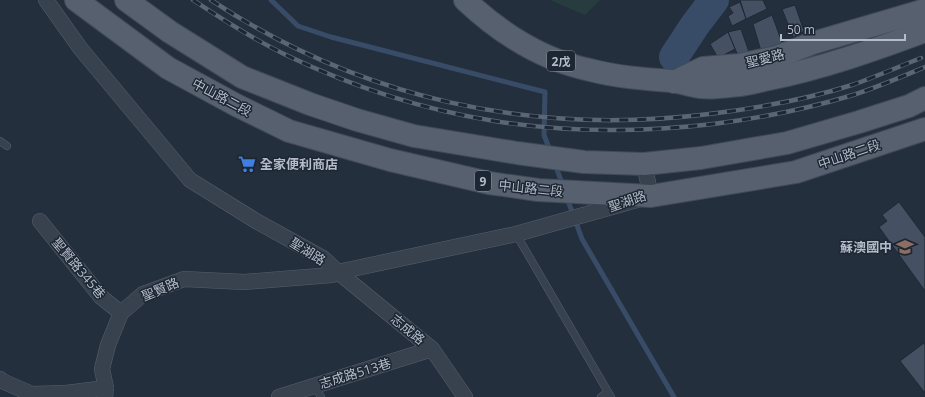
<svg xmlns="http://www.w3.org/2000/svg" width="925" height="397" viewBox="0 0 925 397" font-family="'Open Sans','Noto Sans TC',sans-serif">
<style>
.green{fill:#263c3f}
.lines{fill:none;stroke-linecap:round;stroke-linejoin:round}
.stream{stroke:#394c67;stroke-width:5}
.river{stroke:#394c67;stroke-width:30}
.building{fill:#455162;stroke:#1f2835}
.lane-casing{stroke:#565f6c;stroke-width:8}
.street-casing{stroke:#565f6c;stroke-width:16}
.primary-casing{stroke:#414a57;stroke-width:24}
.lane{stroke:#38414e;stroke-width:7}
.street{stroke:#38414e;stroke-width:15}
.primary{stroke:#56606e;stroke-width:22}
.rail-casing{stroke:#5a6575;stroke-width:4.5}
.rail{stroke:#1d2633;stroke-width:3;stroke-dasharray:9;stroke-linecap:butt}
.labels{text-anchor:middle;dominant-baseline:central;stroke-width:3;stroke-linejoin:round;paint-order:stroke}
.shield{fill:#1d2633;stroke:#878f9c;stroke-width:1}
.shield-label{font-size:12px;font-weight:bold;fill:#b4bcc9}
.street-label{font-size:13px;fill:#b4bcc9;stroke:#1d2633}
.poi-label{font-size:13px;font-weight:bold;fill:#b4bcc9;stroke:#1d2633;text-anchor:start}
</style>
<rect width="100%" height="100%" fill="#242f3e"/>
<path class="green" d="M550,0H600L585,15Z"/>
<g class="lines">
<g class="stream">
<path d="M271,0L298,26L331,37L545,92L544,135L551,153"/>
<path d="M555,164L563,186"/>
<path d="M567,198L582,239L674,397"/>
</g>
<path class="river" d="M674,57L695,25L714,0"/>
</g>
<g class="building">
<path d="M740,0H763L767,9L746,19Z"/>
<path d="M740,2L746,19L732,26L728,16L733,13L729,7Z"/>
<path d="M795,5L804,31L793,37L782,9Z"/>
<path d="M772,15L783,45L761,51L753,24Z"/>
<path d="M741,29L749,52L738,56L728,32Z"/>
<path d="M728,32L735,49L718,58L710,44Z"/>
<path d="M899,202L925,237V291L879,227L887,221L882,215Z"/>
<path d="M924,343L925,345V393L900,361Z"/>
</g>
<g class="lines">
<g class="lane-casing">
<g id="lane">
<path d="M0,141L7,146"/>
<path d="M516,234L608,392"/>
<path d="M315,386L321,397"/>
<path d="M601,397L608,392L611,397"/>
</g>
</g>
<g class="street-casing">
<g id="street">
<path d="M46,0L80,48L190,180L256,221L323,258L338,272L516,234L651,196L644,164"/>
<path d="M40,221L101,297L121,313"/>
<path d="M0,379L2,381L32,394L66,393L106,388"/>
<path d="M105,397L106,388L102,369L108,345L121,313L143,294L184,279L244,282L332,275L338,272L432,349L465,397"/>
<path d="M279,397L432,349"/>
</g>
</g>
<g class="primary-casing">
<g id="primary">
<path d="M76,0L168,68L236,105L289,131L390,160L489,183L538,190L651,196L796,172L925,129"/>
<path d="M126,0L170,32L242,77L310,104L357,120L414,136L517,153L584,162L644,164L701,158L787,143L859,122L909,106L925,98"/>
<path d="M465,0C500,33 543,60 590,70C617,77 644,79 671,81C681,82 691,86 700,87C711,89 729,86 740,85C750,84 759,81 769,79C823,68 874,50 925,31"/>
<path d="M674,82L703,68L739,65L777,57L813,43L925,10"/>
</g>
</g>
<use href="#lane" class="lane"/>
<use href="#street" class="street"/>
<use href="#primary" class="primary"/>
<g class="rail-casing">
<g id="rail">
<path d="M193,0C223,20 253,39 286,55C424,121 561,142 713,124C761,118 807,109 853,95C878,87 901,77 925,67"/>
<path d="M211,0C361,99 532,136 709,114C758,108 805,100 852,85C875,77 898,67 921,58"/>
</g>
</g>
<use href="#rail" class="rail"/>
</g>
<defs>
<g id="supermarket-bare" transform="scale(1.38)"><path d="M-6-5.5h2.5l.6 2H6L4.5 2H-2.5L-4.4-4H-6ZM-1.5 3.2a1.3 1.3 0 1 0 .1 0ZM3 3.2a1.3 1.3 0 1 0 .1 0Z" fill="#3f7fe0" stroke="#1d2633" stroke-width="2.5" paint-order="stroke"/></g>
<g id="school-bare" transform="scale(1.38)"><path d="M0-5L7-2L0 1L-7-2ZM-4 1L0 2.5L4 1V4Q0 6-4 4Z" fill="#8d6e63" stroke="#1d2633" stroke-width="2.5" paint-order="stroke"/></g>
</defs>
<g fill-rule="evenodd">
<use href="#supermarket-bare" x="247" y="164"/>
<use href="#school-bare" x="905" y="247"/>
</g>
<g class="labels">
<g class="shield">
<rect x="547" y="51" width="28" height="20" rx="3"/>
<rect x="475" y="171" width="16" height="20" rx="3"/>
</g>
<g class="shield-label">
<text x="561" y="61">2戊</text>
<text x="483" y="181">9</text>
</g>
<g class="street-label">
<text transform="translate(765 58) rotate(-14)">聖愛路</text>
<text transform="translate(222 97) rotate(28)">中山路二段</text>
<text transform="translate(849 154) rotate(-19)">中山路二段</text>
<text transform="translate(531 188) rotate(6)">中山路二段</text>
<text transform="translate(627 201) rotate(-19)">聖湖路</text>
<text transform="translate(308 251) rotate(32)">聖湖路</text>
<text transform="translate(79 268) rotate(50)">聖賢路345巷</text>
<text transform="translate(160 289) rotate(-23)">聖賢路</text>
<text transform="translate(408 329) rotate(39)">志成路</text>
<text transform="translate(355 373) rotate(-17)">志成路513巷</text>
</g>
<g class="poi-label">
<text x="260" y="164">全家便利商店</text>
<text x="892" y="247" text-anchor="end">蘇澳國中</text>
</g>
</g>
<path d="M781 34v6h124v-6" fill="none" stroke="#b4bcc9" stroke-width="2"/>
<text x="787" y="34" font-size="12" fill="#b4bcc9" stroke="#1d2633" stroke-width="3" paint-order="stroke">50 m</text>
</svg>
